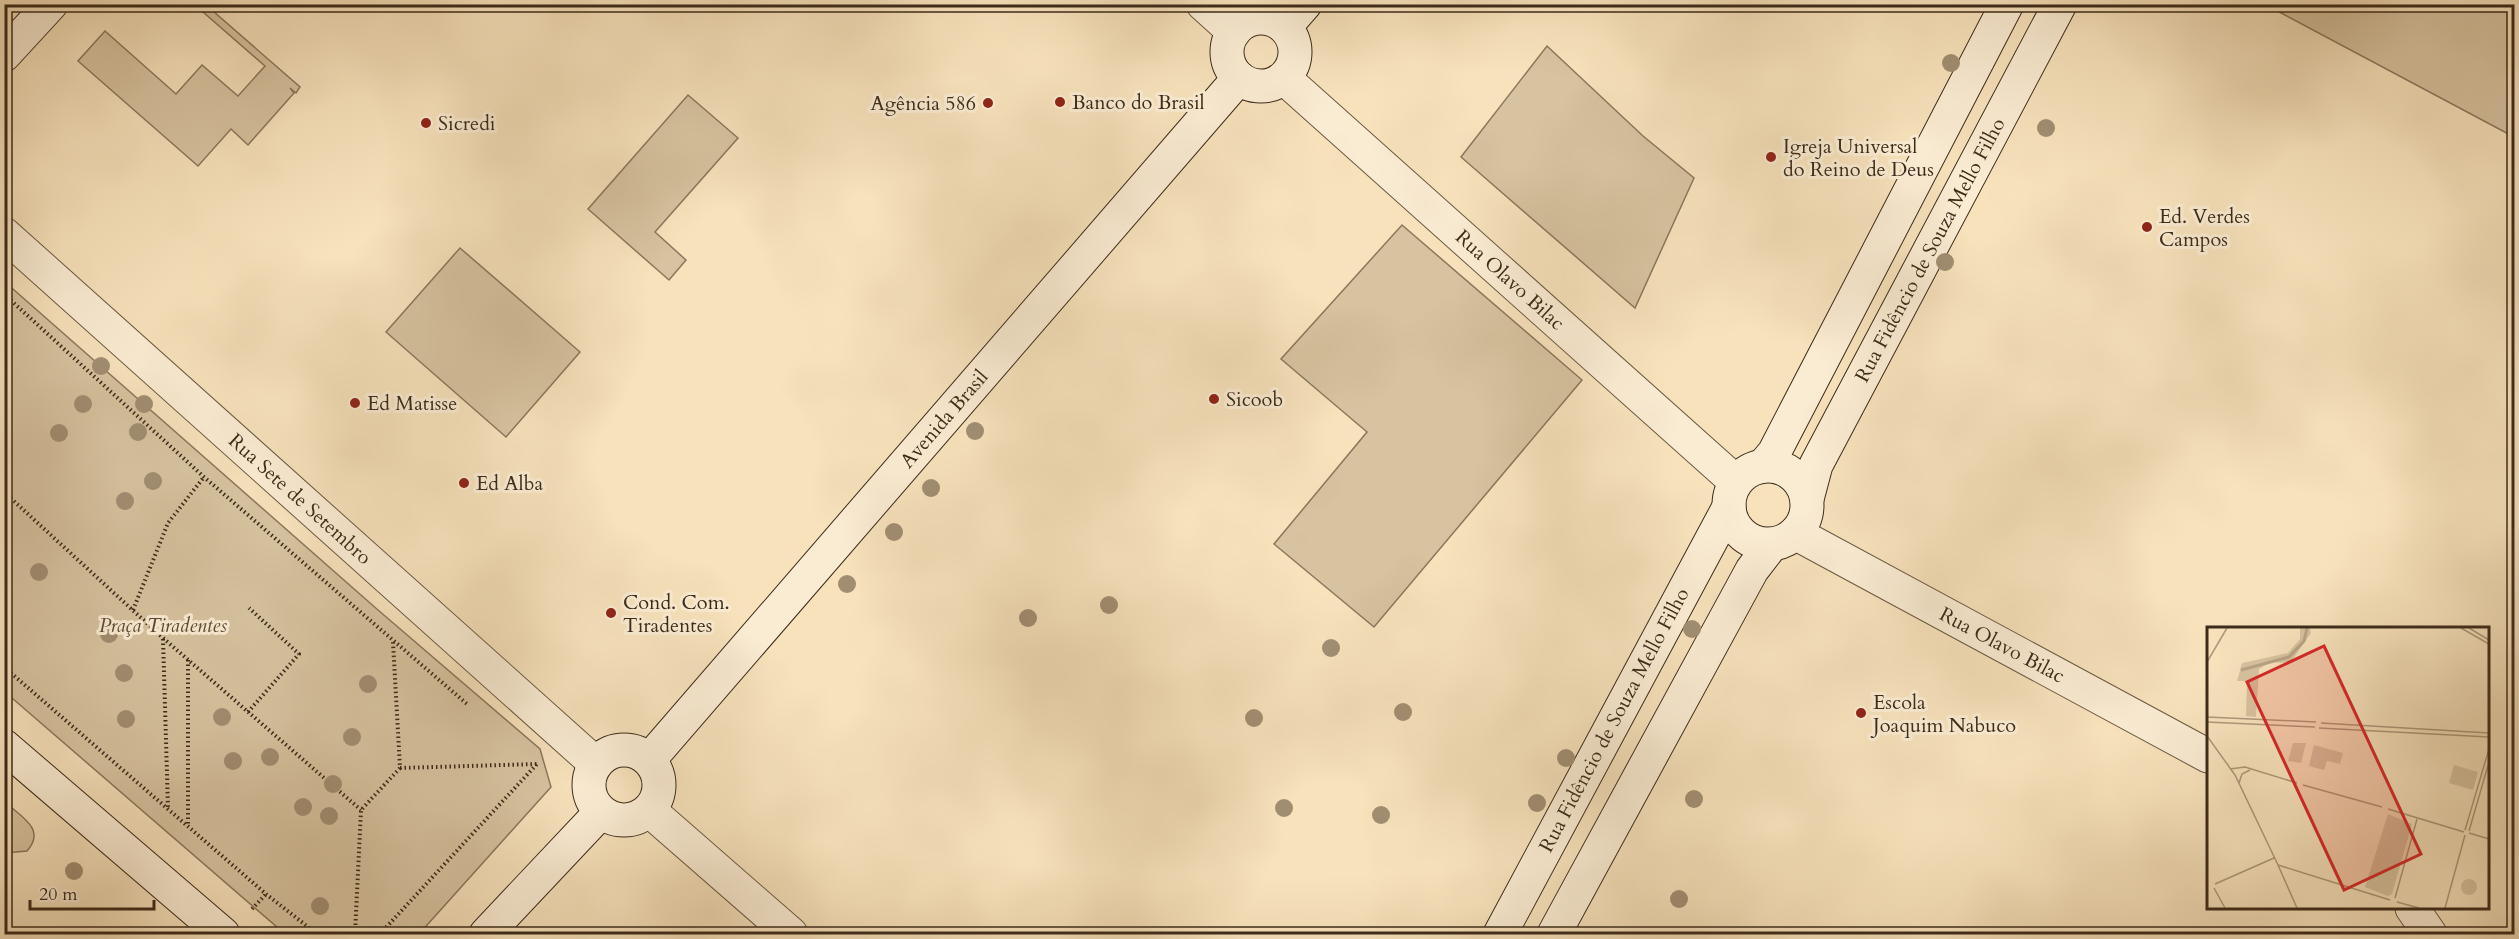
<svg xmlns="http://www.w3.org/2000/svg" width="2519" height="939" viewBox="0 0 2519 939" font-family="Cardo,serif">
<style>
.green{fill:#d7c3a0;stroke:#8a775d;stroke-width:1.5}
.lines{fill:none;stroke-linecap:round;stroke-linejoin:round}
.street-casing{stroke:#6b5942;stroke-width:35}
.secondary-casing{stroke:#3c2b1a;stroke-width:35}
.path{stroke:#3c2b1a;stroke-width:4;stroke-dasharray:1.5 3;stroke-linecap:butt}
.street{stroke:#faecd3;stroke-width:33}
.secondary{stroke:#faecd3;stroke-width:33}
.tree{fill:#a18e72}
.poi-dot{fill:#8f2418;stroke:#faecd3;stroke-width:2}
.labels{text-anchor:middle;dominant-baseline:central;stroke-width:6;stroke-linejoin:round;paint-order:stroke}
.poi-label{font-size:20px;fill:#3c2b1a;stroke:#faecd3;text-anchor:start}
.street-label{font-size:20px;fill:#3c2b1a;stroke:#faecd3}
.park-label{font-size:20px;font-style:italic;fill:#5b4935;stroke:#faecd3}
.inset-river{fill:none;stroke:#b7a485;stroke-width:3}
.inset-road{fill:none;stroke:#ac997b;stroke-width:1.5}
.view{fill:#d62828;fill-opacity:0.15;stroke:#d62828;stroke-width:3}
.inset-edge{fill:none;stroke:#3c2b1a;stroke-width:3}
</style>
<rect width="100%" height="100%" fill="#f7e2bc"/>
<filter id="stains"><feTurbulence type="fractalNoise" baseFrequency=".00333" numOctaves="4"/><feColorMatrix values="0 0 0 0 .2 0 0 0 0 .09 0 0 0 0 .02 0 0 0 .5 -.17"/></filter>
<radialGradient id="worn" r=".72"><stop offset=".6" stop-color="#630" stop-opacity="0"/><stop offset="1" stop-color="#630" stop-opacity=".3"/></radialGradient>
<g class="green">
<path d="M195,5H206L300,87L296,93L290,88L294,93L248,145L231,129L198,166L78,61L105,31L176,94L202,65L238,96L265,66Z"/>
<path d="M2266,5H2514V137Z"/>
<path d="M1547,46L1643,136L1694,178L1635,308L1461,157Z"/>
<path d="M688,95L738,138L655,232L686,260L669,280L588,209Z"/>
<path d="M1402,225L1582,380L1374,627L1274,544L1367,432L1281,359Z"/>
<path d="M460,248L580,352L506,437L386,332Z"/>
<path d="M5,282L378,610L540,749L551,787L419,934H285L5,692Z"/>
<path d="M5,802C20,816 47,829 27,851L5,853Z"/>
</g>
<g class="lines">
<g class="street-casing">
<g id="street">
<path d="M1203,4L1234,32"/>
<path d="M1284,78L1736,482"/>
<path d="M4,234L596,764"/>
<path d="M1795,533L2208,756"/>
<path d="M649,810L791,934"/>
<path d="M2412,908L2430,934"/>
</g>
</g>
<g class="secondary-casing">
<g id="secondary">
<circle cx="1261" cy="52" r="34"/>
<path d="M1285,27L1305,4"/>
<path d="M4,55L51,4"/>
<path d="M1763,466L1774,453L2007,4"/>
<circle cx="1768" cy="505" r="39"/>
<path d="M1807,499L1816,465L2060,4"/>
<path d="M4,746L223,934"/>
<circle cx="624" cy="785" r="35"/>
<path d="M649,760L1239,78"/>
<path d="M486,934L601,812"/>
<path d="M1500,934L1729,507"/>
<path d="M1554,934L1752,570L1772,544"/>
</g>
</g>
<g class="path">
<path d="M4,294L204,477L467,704"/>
<path d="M4,492L163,638L361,810"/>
<path d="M133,610L168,523L204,477"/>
<path d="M163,639L168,808"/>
<path d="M188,660V825"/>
<path d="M4,667L266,894L317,934"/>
<path d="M248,712L299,654L249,608"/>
<path d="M400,768L537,764"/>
<path d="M252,909L266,894"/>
<path d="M355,934L361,810L400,768L393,642"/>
<path d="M380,934L537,764"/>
</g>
<use href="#street" class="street"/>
<use href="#secondary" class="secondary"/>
</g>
<g class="tree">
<circle cx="1951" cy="63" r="9"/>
<circle cx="2046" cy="128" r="9"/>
<circle cx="1945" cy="262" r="9"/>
<circle cx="101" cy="366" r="9"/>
<circle cx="83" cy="404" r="9"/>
<circle cx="144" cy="404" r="9"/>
<circle cx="975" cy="431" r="9"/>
<circle cx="138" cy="432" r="9"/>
<circle cx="59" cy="433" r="9"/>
<circle cx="153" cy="481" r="9"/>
<circle cx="931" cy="488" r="9"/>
<circle cx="125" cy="501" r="9"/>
<circle cx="894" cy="532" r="9"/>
<circle cx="39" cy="572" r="9"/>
<circle cx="847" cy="584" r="9"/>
<circle cx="1109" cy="605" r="9"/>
<circle cx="1028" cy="618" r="9"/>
<circle cx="1692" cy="629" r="9"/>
<circle cx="109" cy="634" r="9"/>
<circle cx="1331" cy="648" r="9"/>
<circle cx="124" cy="673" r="9"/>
<circle cx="368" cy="684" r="9"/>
<circle cx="1403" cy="712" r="9"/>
<circle cx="222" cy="717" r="9"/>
<circle cx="1254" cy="718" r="9"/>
<circle cx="126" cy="719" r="9"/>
<circle cx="352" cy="737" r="9"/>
<circle cx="270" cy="757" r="9"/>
<circle cx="1566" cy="758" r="9"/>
<circle cx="233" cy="761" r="9"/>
<circle cx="333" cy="784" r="9"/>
<circle cx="1694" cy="799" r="9"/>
<circle cx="1537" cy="803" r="9"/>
<circle cx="303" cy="807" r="9"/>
<circle cx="1284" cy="808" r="9"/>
<circle cx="1381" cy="815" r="9"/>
<circle cx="329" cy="816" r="9"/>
<circle cx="74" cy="871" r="9"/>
<circle cx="1679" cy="899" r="9"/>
<circle cx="320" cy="906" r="9"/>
</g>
<g class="poi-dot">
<circle cx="1060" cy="102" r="6"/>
<circle cx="988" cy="103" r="6"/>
<circle cx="426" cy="123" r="6"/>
<circle cx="1771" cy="157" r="6"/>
<circle cx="2147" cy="227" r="6"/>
<circle cx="1214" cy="399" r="6"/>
<circle cx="355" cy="403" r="6"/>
<circle cx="464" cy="483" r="6"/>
<circle cx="611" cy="613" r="6"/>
<circle cx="1861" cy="713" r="6"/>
</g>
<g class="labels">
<g class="poi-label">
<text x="1072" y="102">Banco do Brasil</text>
<text x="976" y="103" text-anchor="end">Agência 586</text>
<text x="438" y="123">Sicredi</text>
<text x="1783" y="146">Igreja Universal<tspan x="1783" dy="23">do Reino de Deus</tspan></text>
<text x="2159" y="216">Ed. Verdes<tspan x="2159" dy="23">Campos</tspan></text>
<text x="1226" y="399">Sicoob</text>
<text x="367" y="403">Ed Matisse</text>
<text x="476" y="483">Ed Alba</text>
<text x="623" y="602">Cond. Com.<tspan x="623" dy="23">Tiradentes</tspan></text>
<text x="1873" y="702">Escola<tspan x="1873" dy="23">Joaquim Nabuco</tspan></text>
</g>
<g class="street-label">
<text transform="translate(1930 250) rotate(-62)">Rua Fidêncio de Souza Mello Filho</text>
<text transform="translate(1510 280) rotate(42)">Rua Olavo Bilac</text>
<text transform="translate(944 419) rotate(-49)">Avenida Brasil</text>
<text transform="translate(300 499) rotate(42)">Rua Sete de Setembro</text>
<text transform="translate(2002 645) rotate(28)">Rua Olavo Bilac</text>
<text transform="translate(1614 720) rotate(-62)">Rua Fidêncio de Souza Mello Filho</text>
</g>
<g class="park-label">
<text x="163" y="625">Praça Tiradentes</text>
</g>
</g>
<g transform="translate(2207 627)">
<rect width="282" height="282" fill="#f7e2bc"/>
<path d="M93,1H103L104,6L83,36L64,35L52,42L49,90L39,89L40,54H30L35,36L81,26L93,12ZM86,116H99L94,136L81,134ZM107,118L136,126L133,137L120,134L117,143L102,139ZM247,138L271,145L266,163L242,156ZM181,187L205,197L185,267L181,269L158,260ZM254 260a8 8 0 1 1 16 0a8 8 0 1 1-16 0Z" fill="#d7c3a0"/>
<path class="inset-river" d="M34,43L82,30L97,14L100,1"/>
<path class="inset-road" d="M254,1L282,17M262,1L282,13M0,35L20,1M0,90L109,95M0,95L108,100M114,96L282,106M112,101L282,110M0,109L28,148L71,238L183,273M23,142L38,140L90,156M32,156L35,147L43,143M96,158L175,180M181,182L257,205M258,203L282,122M262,204L282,135M262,206L282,212M71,238L90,281M8,257L67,231M7,261L18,281M188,271L210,192M190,275L212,281M238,281L258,208"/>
<path class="view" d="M117,19L214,227L137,263L40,55Z"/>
<rect width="282" height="282" class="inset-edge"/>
</g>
<rect width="2519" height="939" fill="none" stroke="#f7e2bc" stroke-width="24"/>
<rect x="6" y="6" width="2507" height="927" fill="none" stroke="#3c2b1a" stroke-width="3"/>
<rect x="12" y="12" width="2495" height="915" fill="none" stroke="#3c2b1a" stroke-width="1.5"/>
<path d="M30 900v9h124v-9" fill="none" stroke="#3c2b1a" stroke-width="3"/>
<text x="39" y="900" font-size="18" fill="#3c2b1a" stroke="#faecd3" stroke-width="4.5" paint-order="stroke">20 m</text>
<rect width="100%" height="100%" filter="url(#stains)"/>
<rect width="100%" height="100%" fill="url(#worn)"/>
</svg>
